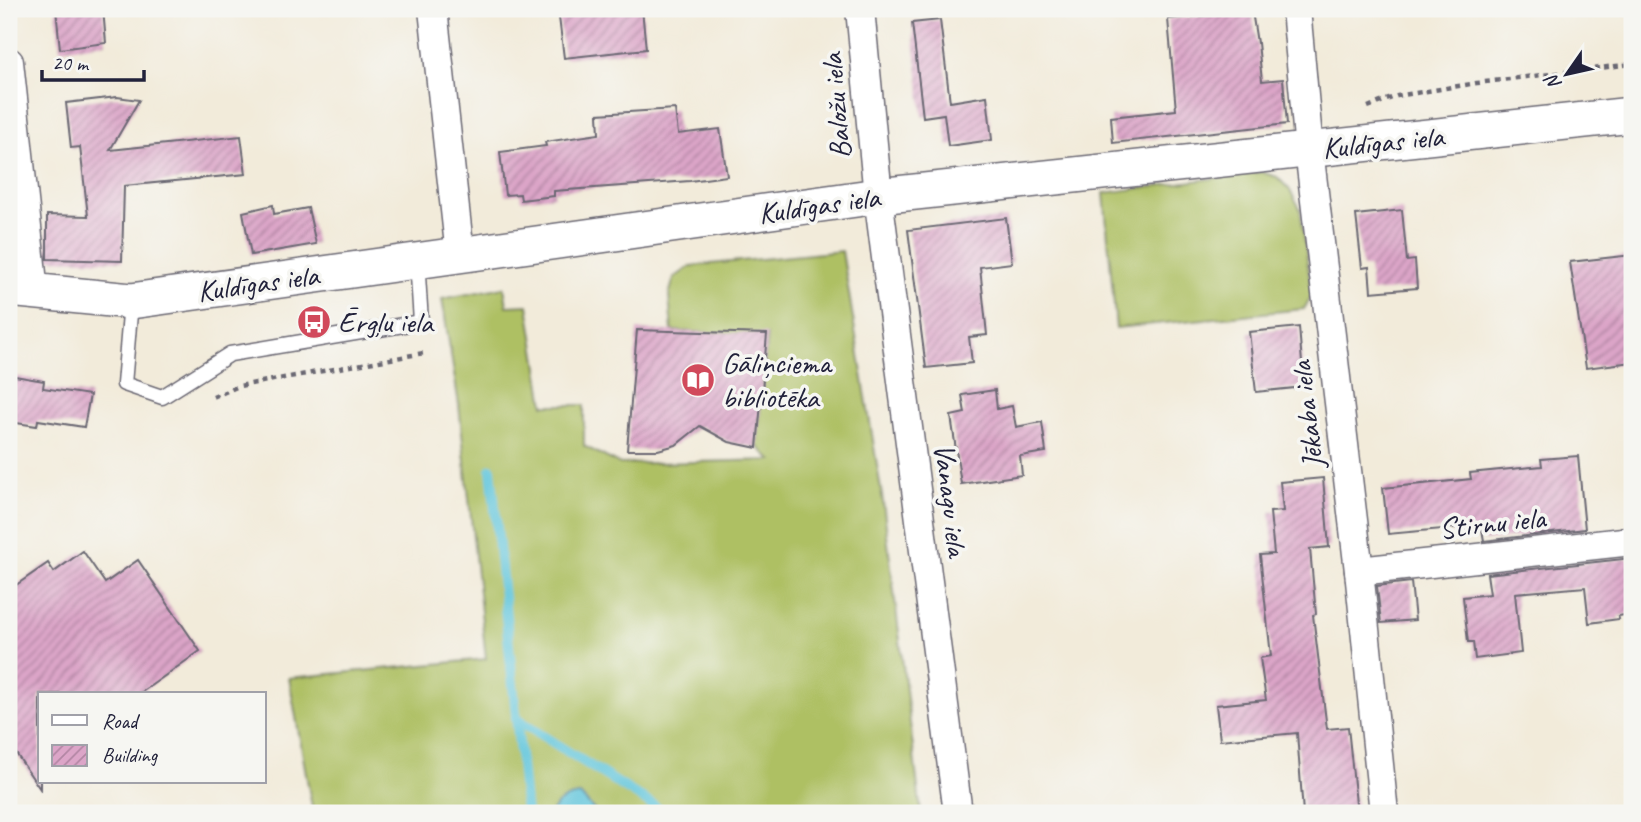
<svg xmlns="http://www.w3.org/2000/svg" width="1641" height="822" viewBox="0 0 1641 822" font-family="Caveat,sans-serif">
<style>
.grass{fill:#aec063;stroke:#68714f;stroke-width:2}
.water{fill:#5ec5db;stroke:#40748b;stroke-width:2}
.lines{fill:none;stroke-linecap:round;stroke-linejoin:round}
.stream{stroke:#5ec5db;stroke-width:10}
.building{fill:url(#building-hatch)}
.service-casing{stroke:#6b6873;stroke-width:17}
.minor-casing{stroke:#6b6873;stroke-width:31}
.tertiary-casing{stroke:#6b6873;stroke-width:38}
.path{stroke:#6b6873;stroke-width:4.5;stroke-dasharray:5 5;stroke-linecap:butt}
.service{stroke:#fff;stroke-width:14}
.minor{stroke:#fff;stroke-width:28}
.tertiary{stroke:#fff;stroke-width:35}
.labels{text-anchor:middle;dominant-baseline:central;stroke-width:7;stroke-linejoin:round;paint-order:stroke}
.street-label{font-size:30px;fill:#22223b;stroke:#f6f6f2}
.poi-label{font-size:30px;fill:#22223b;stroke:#f6f6f2;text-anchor:start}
</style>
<defs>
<pattern id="building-hatch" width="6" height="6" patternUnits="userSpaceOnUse" patternTransform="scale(1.75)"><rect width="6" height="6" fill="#dca5c8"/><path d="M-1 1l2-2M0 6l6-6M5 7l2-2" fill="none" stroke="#b286a4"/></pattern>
</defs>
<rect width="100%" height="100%" fill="#f6f6f2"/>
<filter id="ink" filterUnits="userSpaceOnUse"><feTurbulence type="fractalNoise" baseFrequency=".0143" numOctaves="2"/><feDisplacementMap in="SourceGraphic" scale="14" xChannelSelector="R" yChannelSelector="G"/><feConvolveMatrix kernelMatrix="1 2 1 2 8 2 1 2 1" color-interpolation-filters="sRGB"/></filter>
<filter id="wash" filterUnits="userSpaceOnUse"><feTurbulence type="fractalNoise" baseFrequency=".00686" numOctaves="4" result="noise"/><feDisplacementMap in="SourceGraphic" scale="28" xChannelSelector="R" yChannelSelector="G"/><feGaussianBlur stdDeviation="1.57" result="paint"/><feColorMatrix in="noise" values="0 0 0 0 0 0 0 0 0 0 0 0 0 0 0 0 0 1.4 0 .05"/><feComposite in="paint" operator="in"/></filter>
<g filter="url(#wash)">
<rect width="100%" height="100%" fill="#f2ebda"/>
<g class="grass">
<path d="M1261,172L1277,177L1289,189L1300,208L1312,295L1304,309L1116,328L1104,193Z"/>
<path d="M842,251L883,502L921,813H313L289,678L486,659L459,405L442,299L504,287L507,306L528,305L544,405H584V446L619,464L772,460L757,446L767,335L672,331L669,295L674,278L691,266Z"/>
</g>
<path class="water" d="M580,795L597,813H551C557,801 567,796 580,795Z"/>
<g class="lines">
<g class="stream">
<path d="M491,469L526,813"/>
<path d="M516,719L665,813"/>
</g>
</g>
<g id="blocks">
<g class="building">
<path d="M56,9H103L106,43L60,49Z"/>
<path d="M558,9H642L646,49L564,58Z"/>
<path d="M1252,11L1257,43H1258L1262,81L1283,79L1287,124L1113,143L1111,117L1176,110L1168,19Z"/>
<path d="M940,20L950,102L987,96L992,140L948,146L944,114L923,117L912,23Z"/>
<path d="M117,97L139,100L110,150L241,136L246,174L124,186L122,261L47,259V215L88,216L80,147L71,148L66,103Z"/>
<path d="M675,109L678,134L720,129L727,176L690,181L554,191V196L521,200L520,194L505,195L500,152L546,146L545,142L599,134L598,114Z"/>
<path d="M273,205L274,214L308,208L316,244L251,255L243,212Z"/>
<path d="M1402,210L1407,261L1415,260L1417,288L1371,292L1369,267L1362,268L1356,215Z"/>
<path d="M1006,218L1012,263L980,267L987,335L969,337L972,363L926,368L908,230Z"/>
<path d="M1632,255V362L1586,368L1570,262Z"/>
<path d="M1299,327L1304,387L1256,392L1249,332Z"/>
<path d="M637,330L767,334L757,448L729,442L700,426L676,445L658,450H627Z"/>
<path d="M9,375L44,381L43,388L90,395L84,427L38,420L37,426L9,422Z"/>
<path d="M995,390L997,409L1012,406L1016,427L1042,422L1046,452L1020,456L1022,475L961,484L951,416L965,413L962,395Z"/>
<path d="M1578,456L1585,529L1484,541L1482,529L1465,531L1464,527L1388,534L1383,488L1471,479L1470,473L1542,466L1541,459Z"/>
<path d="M1323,478L1329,547L1310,549L1316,614L1313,615L1327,729L1348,727L1357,813H1303L1297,733L1220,740L1216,705L1266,700L1260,658L1271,656L1260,555L1274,554L1270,512L1283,511L1280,482Z"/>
<path d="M83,551L105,583L138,560L200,651L139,694H40V789L9,743V590L48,563L54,572Z"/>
<path d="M1632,558V614L1618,616L1619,619L1589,623L1585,587L1515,593L1521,653L1475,659L1473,642H1468L1463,597L1490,594L1487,574Z"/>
<path d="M1411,582L1415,620L1381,623L1377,586Z"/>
</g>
</g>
</g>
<g filter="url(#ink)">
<use href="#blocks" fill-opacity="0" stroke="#6b6873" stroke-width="2"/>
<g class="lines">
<g class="service-casing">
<path id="service" d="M131,302L124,384L162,397L230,354L421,322L417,260"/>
</g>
<g class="minor-casing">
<g id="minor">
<path d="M433,9L460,255"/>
<path d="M860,9L878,196L958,813"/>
<path d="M1296,9L1309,150L1359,571L1384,813"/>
<path d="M9,62L34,292"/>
<path d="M1359,571L1632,541"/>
</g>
</g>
<g class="tertiary-casing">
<path id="tertiary" d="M9,289L131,301L878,196L1632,115"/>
</g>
<g class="path">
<path d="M1368,107L1397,96L1477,83L1632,64"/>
<path d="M213,397L239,386L424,353"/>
</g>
<use href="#service" class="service"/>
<use href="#minor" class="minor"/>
<use href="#tertiary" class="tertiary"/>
</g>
</g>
<defs>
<g id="bus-disc" transform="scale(1.75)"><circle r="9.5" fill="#d1495b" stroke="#f6f6f2"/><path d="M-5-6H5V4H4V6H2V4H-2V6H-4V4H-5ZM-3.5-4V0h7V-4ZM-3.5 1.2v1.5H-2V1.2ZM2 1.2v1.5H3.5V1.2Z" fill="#fff"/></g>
<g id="library-disc" transform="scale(1.75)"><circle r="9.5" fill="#d1495b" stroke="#f6f6f2"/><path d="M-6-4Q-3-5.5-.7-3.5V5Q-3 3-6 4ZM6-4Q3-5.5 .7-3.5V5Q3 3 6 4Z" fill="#fff"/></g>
</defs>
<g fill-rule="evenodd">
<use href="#bus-disc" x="314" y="322"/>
<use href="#library-disc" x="698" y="380"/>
</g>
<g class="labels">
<g class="street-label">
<text transform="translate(836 106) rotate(-95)">Baložu iela</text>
<text transform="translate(1383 142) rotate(-6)">Kuldīgas iela</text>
<text transform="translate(819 205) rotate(-8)">Kuldīgas iela</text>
<text transform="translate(258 283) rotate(-8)">Kuldīgas iela</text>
<text transform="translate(1307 415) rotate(-97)">Jēkaba iela</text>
<text transform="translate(951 500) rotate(83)">Vanagu iela</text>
<text transform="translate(1492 523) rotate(-6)">Stirnu iela</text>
</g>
<g class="poi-label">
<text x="338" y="322">Ērgļu iela</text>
<text x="722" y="363">Gāliņciema<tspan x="722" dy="34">bibliotēka</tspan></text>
</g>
</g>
<rect width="1641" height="822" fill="none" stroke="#f6f6f2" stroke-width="35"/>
<rect x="38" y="692" width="228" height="91" fill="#f6f6f2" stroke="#a1a1a9" stroke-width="2"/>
<rect x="52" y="715" width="35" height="10" fill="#ffffff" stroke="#a1a1a9" stroke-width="2"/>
<text x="102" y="728" font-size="21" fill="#22223b">Road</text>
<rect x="52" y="745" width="35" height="21" fill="url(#building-hatch)" stroke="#a1a1a9" stroke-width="2"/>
<text x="102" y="762" font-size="21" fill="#22223b">Building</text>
<g transform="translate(1567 74) rotate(236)" stroke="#f6f6f2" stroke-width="5" paint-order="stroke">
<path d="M0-5L12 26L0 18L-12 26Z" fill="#22223b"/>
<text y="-10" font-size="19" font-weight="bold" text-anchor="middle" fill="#22223b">N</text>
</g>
<path d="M42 70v10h102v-10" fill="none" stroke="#22223b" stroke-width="3.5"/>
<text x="52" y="70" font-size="21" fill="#22223b" stroke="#f6f6f2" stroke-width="5" paint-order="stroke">20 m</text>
</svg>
